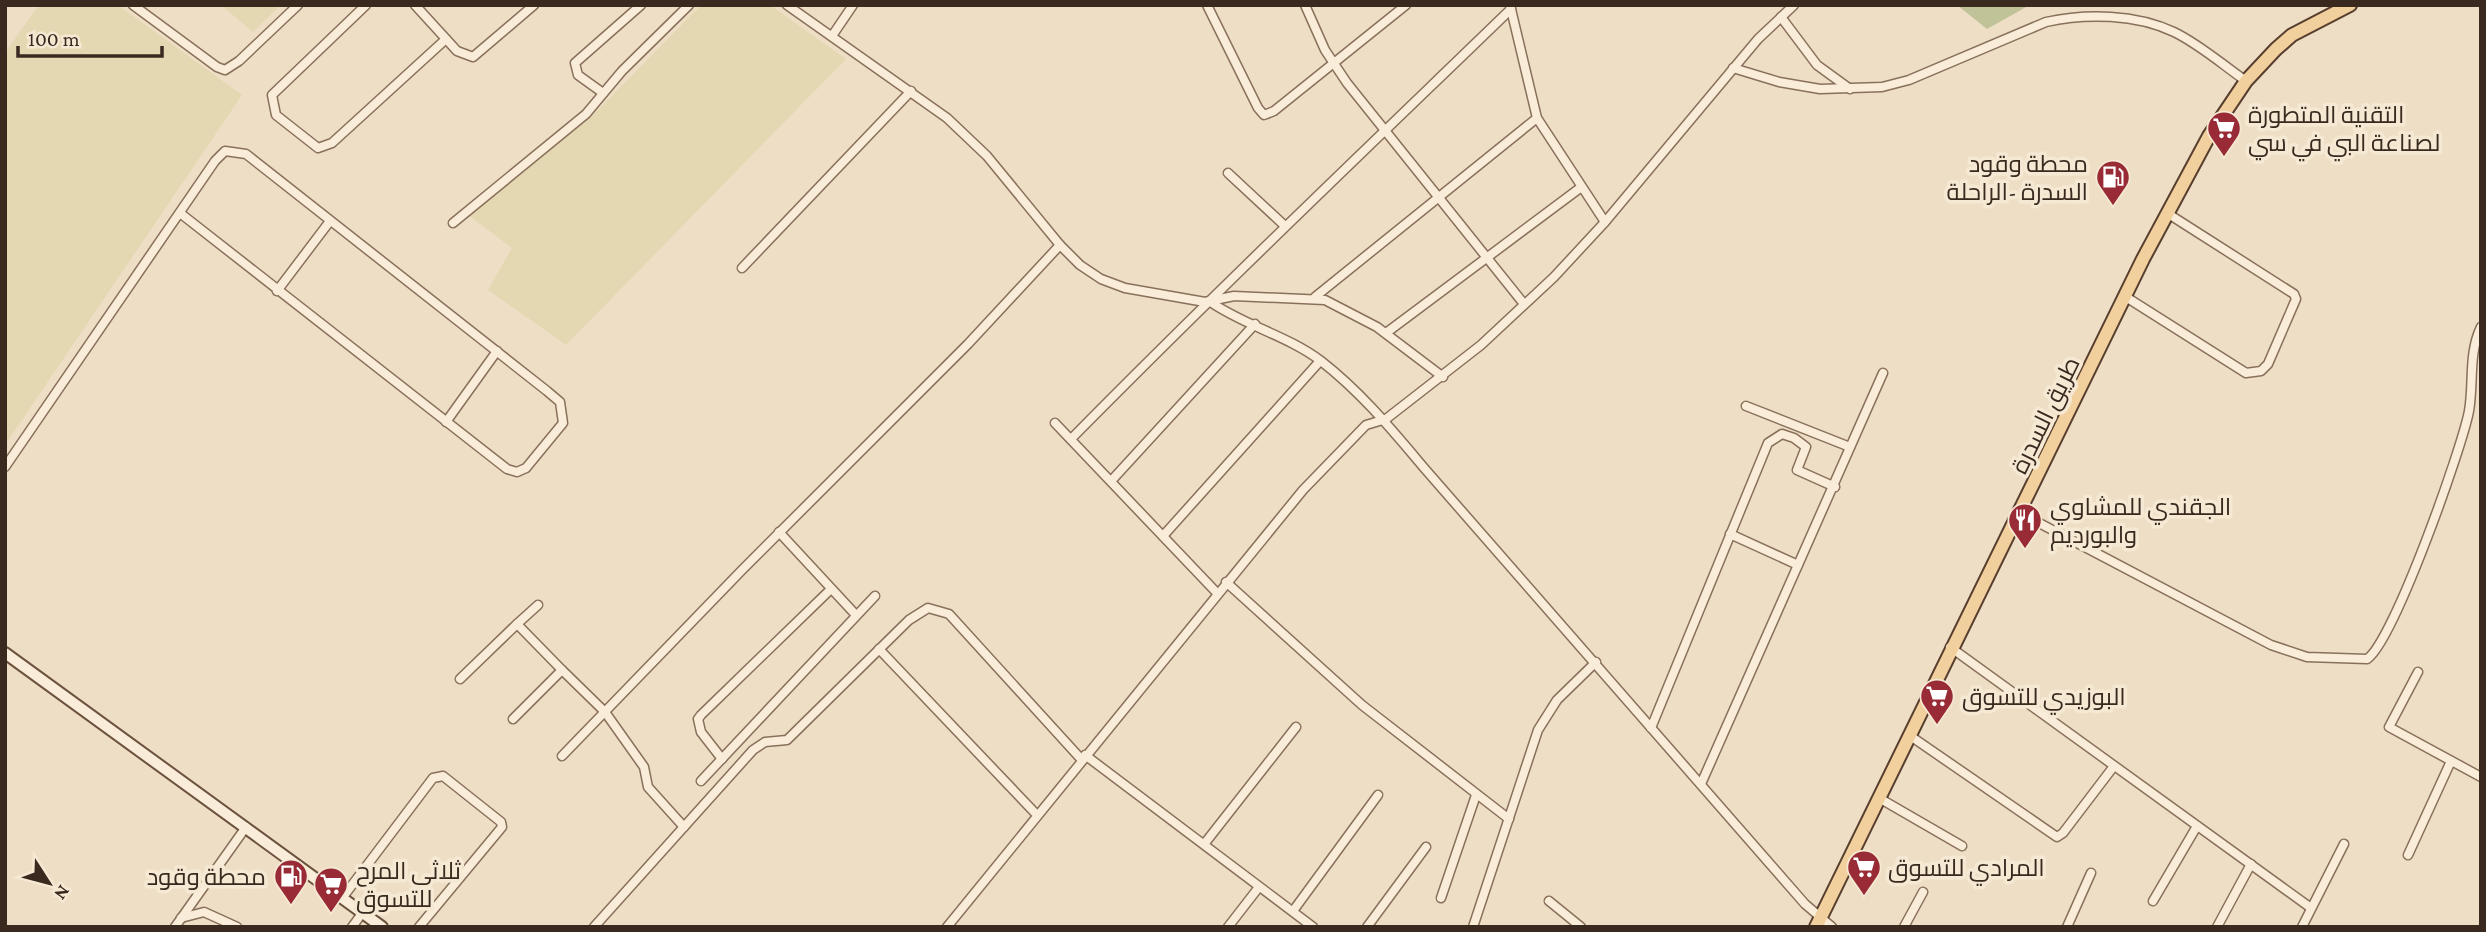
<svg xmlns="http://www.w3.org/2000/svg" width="2486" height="932" viewBox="0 0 2486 932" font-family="'Crimson Pro',Cairo,serif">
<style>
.farmland{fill:#e4d8b2}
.cemetery{fill:#c0c298}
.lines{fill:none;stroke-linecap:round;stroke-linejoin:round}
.street-casing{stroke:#89705b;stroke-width:11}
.secondary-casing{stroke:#6b513e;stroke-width:14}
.primary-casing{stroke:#573e2f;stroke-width:16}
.street{stroke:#f9ecd8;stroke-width:8}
.secondary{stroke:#f9ecd8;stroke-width:10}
.primary{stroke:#f1d09d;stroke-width:12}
.labels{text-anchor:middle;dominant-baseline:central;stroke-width:7;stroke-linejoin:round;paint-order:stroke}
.poi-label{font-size:24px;fill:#39291f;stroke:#f6e9d4;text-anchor:start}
.street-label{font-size:24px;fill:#39291f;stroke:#f6e9d4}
</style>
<rect width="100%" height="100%" fill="#eedec5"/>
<g class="farmland">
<path d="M39,5H118L242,95L5,445V53Z"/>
<path d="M221,5H281L253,32Z"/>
<path d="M701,5H770L846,59L566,345L488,290L512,248L468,215L600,108Z"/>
</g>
<path class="cemetery" d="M1957,5H2028V6L1987,29Z"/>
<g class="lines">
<g class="street-casing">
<g id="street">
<path d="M133,5L217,67L225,70L239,61L298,5"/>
<path d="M366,5L272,95L276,115L318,148L332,143L446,39"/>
<path d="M415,5L457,51L473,57L534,5"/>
<path d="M787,5L947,118L987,156L1060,245L1080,265L1101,279L1125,288L1205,302L1234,296L1325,300L1377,327L1443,377"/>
<path d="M1207,5L1258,108L1264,115L1274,111L1406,5"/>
<path d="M1305,5L1325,50L1347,83L1524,304"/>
<path d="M1781,17L1817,65L1850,89"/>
<path d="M832,36L853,5"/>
<path d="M1733,68L1779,82L1820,89L1882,87L1909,80L2046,22C2086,13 2136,14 2174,32C2199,44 2223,65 2246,81"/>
<path d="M603,93L578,75L575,63L641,5"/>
<path d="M1228,173L1285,226"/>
<path d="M1605,222L1758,39L1794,5"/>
<path d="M453,223L586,114L622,71L689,5"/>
<path d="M742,268L911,91"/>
<path d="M277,291L330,221"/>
<path d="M1315,297L1537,118"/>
<path d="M2126,297L2246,373L2261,371L2268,364L2296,299L2294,294L2167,213"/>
<path d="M1212,303C1246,326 1288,336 1321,361C1362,393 1392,430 1425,469L1805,904L1832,927"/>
<path d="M1386,333L1580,188"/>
<path d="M1746,406L1850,447"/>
<path d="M446,422L497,351"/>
<path d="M1055,423L1217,593"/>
<path d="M1071,439C1215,293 1363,152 1511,9"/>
<path d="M5,467L215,161L225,151L246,154L547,391L560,402L563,423L526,468L517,472L507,469L180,213"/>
<path d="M1112,480L1255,324"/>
<path d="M2020,513L2271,645L2307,657L2367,659C2393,643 2462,448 2469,411C2474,383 2468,354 2481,327"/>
<path d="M779,532L855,614"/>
<path d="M1730,534L1798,565"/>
<path d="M1163,536L1320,361"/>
<path d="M1226,582L1362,705L1509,819"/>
<path d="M517,624L538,605"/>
<path d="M1950,647L2311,908"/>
<path d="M879,649L1037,815"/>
<path d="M2418,672L2389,727L2481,777"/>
<path d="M460,679L517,624L562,670"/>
<path d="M513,719L562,670L605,712L644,767L648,787L684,827"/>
<path d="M1651,728L1768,443L1782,434L1794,438L1806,447L1797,470L1835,487"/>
<path d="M1909,735L2057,837L2063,833L2114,766"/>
<path d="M1085,755L1313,927"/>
<path d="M562,756L743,569L968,344L1060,245"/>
<path d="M722,759L701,732L698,719L701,715L831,589"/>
<path d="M701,781L875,596"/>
<path d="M1701,784L1883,373"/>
<path d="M1879,798L1962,846"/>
<path d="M1205,843L1296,727"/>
<path d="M2408,855L2451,761"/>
<path d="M343,897L433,778L443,776L501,822L502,827L419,927"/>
<path d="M1441,898L1476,795"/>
<path d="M1549,901L1581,927"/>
<path d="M2153,901L2197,826"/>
<path d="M1293,911L1378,795"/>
<path d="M181,918L204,912L237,927"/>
<path d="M175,927L246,827"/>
<path d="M352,927L363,912"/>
<path d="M594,927L753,750L765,742L787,740L909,620L928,608L949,614L1081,759"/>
<path d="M947,927L1303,490L1366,425L1386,419L1481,345L1554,277L1605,222L1537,118L1510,5"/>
<path d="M1228,927L1259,887"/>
<path d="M1367,927L1426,847"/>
<path d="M1473,927L1538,730L1557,700L1596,662"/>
<path d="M1904,927L1923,892"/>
<path d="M2067,927L2091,873"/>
<path d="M2217,927L2251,864"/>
<path d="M2302,927L2344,844"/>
</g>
</g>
<g class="secondary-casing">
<path id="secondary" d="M5,653L382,927"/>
</g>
<g class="primary-casing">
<path id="primary" d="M1816,927L2143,259L2209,136L2246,81L2276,49L2292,35L2350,5"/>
</g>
<use href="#street" class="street"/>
<use href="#secondary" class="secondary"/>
<use href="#primary" class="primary"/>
</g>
<defs>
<g id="supermarket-pin" transform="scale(1.75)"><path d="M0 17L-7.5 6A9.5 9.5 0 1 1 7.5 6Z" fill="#982b35" stroke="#f6e9d4"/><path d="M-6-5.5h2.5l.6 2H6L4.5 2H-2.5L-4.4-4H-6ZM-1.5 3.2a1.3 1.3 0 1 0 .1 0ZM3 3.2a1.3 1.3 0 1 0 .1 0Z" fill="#fff"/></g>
<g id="fuel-pin" transform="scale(1.75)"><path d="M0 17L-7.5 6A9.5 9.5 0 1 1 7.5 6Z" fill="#982b35" stroke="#f6e9d4"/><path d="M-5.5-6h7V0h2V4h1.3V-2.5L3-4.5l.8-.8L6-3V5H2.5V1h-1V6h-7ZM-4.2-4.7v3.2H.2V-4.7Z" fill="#fff"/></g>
<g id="restaurant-pin" transform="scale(1.75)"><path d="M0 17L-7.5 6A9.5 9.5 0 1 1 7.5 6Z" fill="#982b35" stroke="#f6e9d4"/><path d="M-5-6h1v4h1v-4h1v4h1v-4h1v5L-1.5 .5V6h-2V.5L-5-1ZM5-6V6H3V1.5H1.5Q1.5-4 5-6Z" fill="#fff"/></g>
</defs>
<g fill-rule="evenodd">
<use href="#supermarket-pin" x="2224" y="128"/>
<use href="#fuel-pin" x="2113" y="177"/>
<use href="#restaurant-pin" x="2025" y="520"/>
<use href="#supermarket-pin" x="1937" y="696"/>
<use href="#supermarket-pin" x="1864" y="867"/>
<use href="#fuel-pin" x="291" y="876"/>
<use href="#supermarket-pin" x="331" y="884"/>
</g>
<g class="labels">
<g class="poi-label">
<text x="2248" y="114">التقنية المتطورة<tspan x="2248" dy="28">لصناعة البي في سي</tspan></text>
<text x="2088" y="163" text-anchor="end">محطة وقود<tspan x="2088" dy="28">السدرة -الراحلة</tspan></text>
<text x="2050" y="506">الجقندي للمشاوي<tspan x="2050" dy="28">والبورديم</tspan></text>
<text x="1962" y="696">البوزيدي للتسوق</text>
<text x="1888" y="867">المرادي للتسوق</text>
<text x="356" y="870">ثلاثي المرح<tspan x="356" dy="28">للتسوق</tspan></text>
<text x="266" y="876" text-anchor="end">محطة وقود</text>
</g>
<g class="street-label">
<text transform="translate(2045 415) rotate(-64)">طريق السدرة</text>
</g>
</g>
<rect width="2486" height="932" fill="none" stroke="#39291f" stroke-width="14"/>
<g transform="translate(49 883) rotate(126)" stroke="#f6e9d4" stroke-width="5" paint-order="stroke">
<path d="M0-5L12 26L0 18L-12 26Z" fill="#39291f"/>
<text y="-10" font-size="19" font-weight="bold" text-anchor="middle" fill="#39291f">N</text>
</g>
<path d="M18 46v10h144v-10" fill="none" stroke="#39291f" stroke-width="3.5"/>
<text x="28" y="46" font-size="21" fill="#39291f" stroke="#f6e9d4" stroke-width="5" paint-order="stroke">100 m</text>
</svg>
